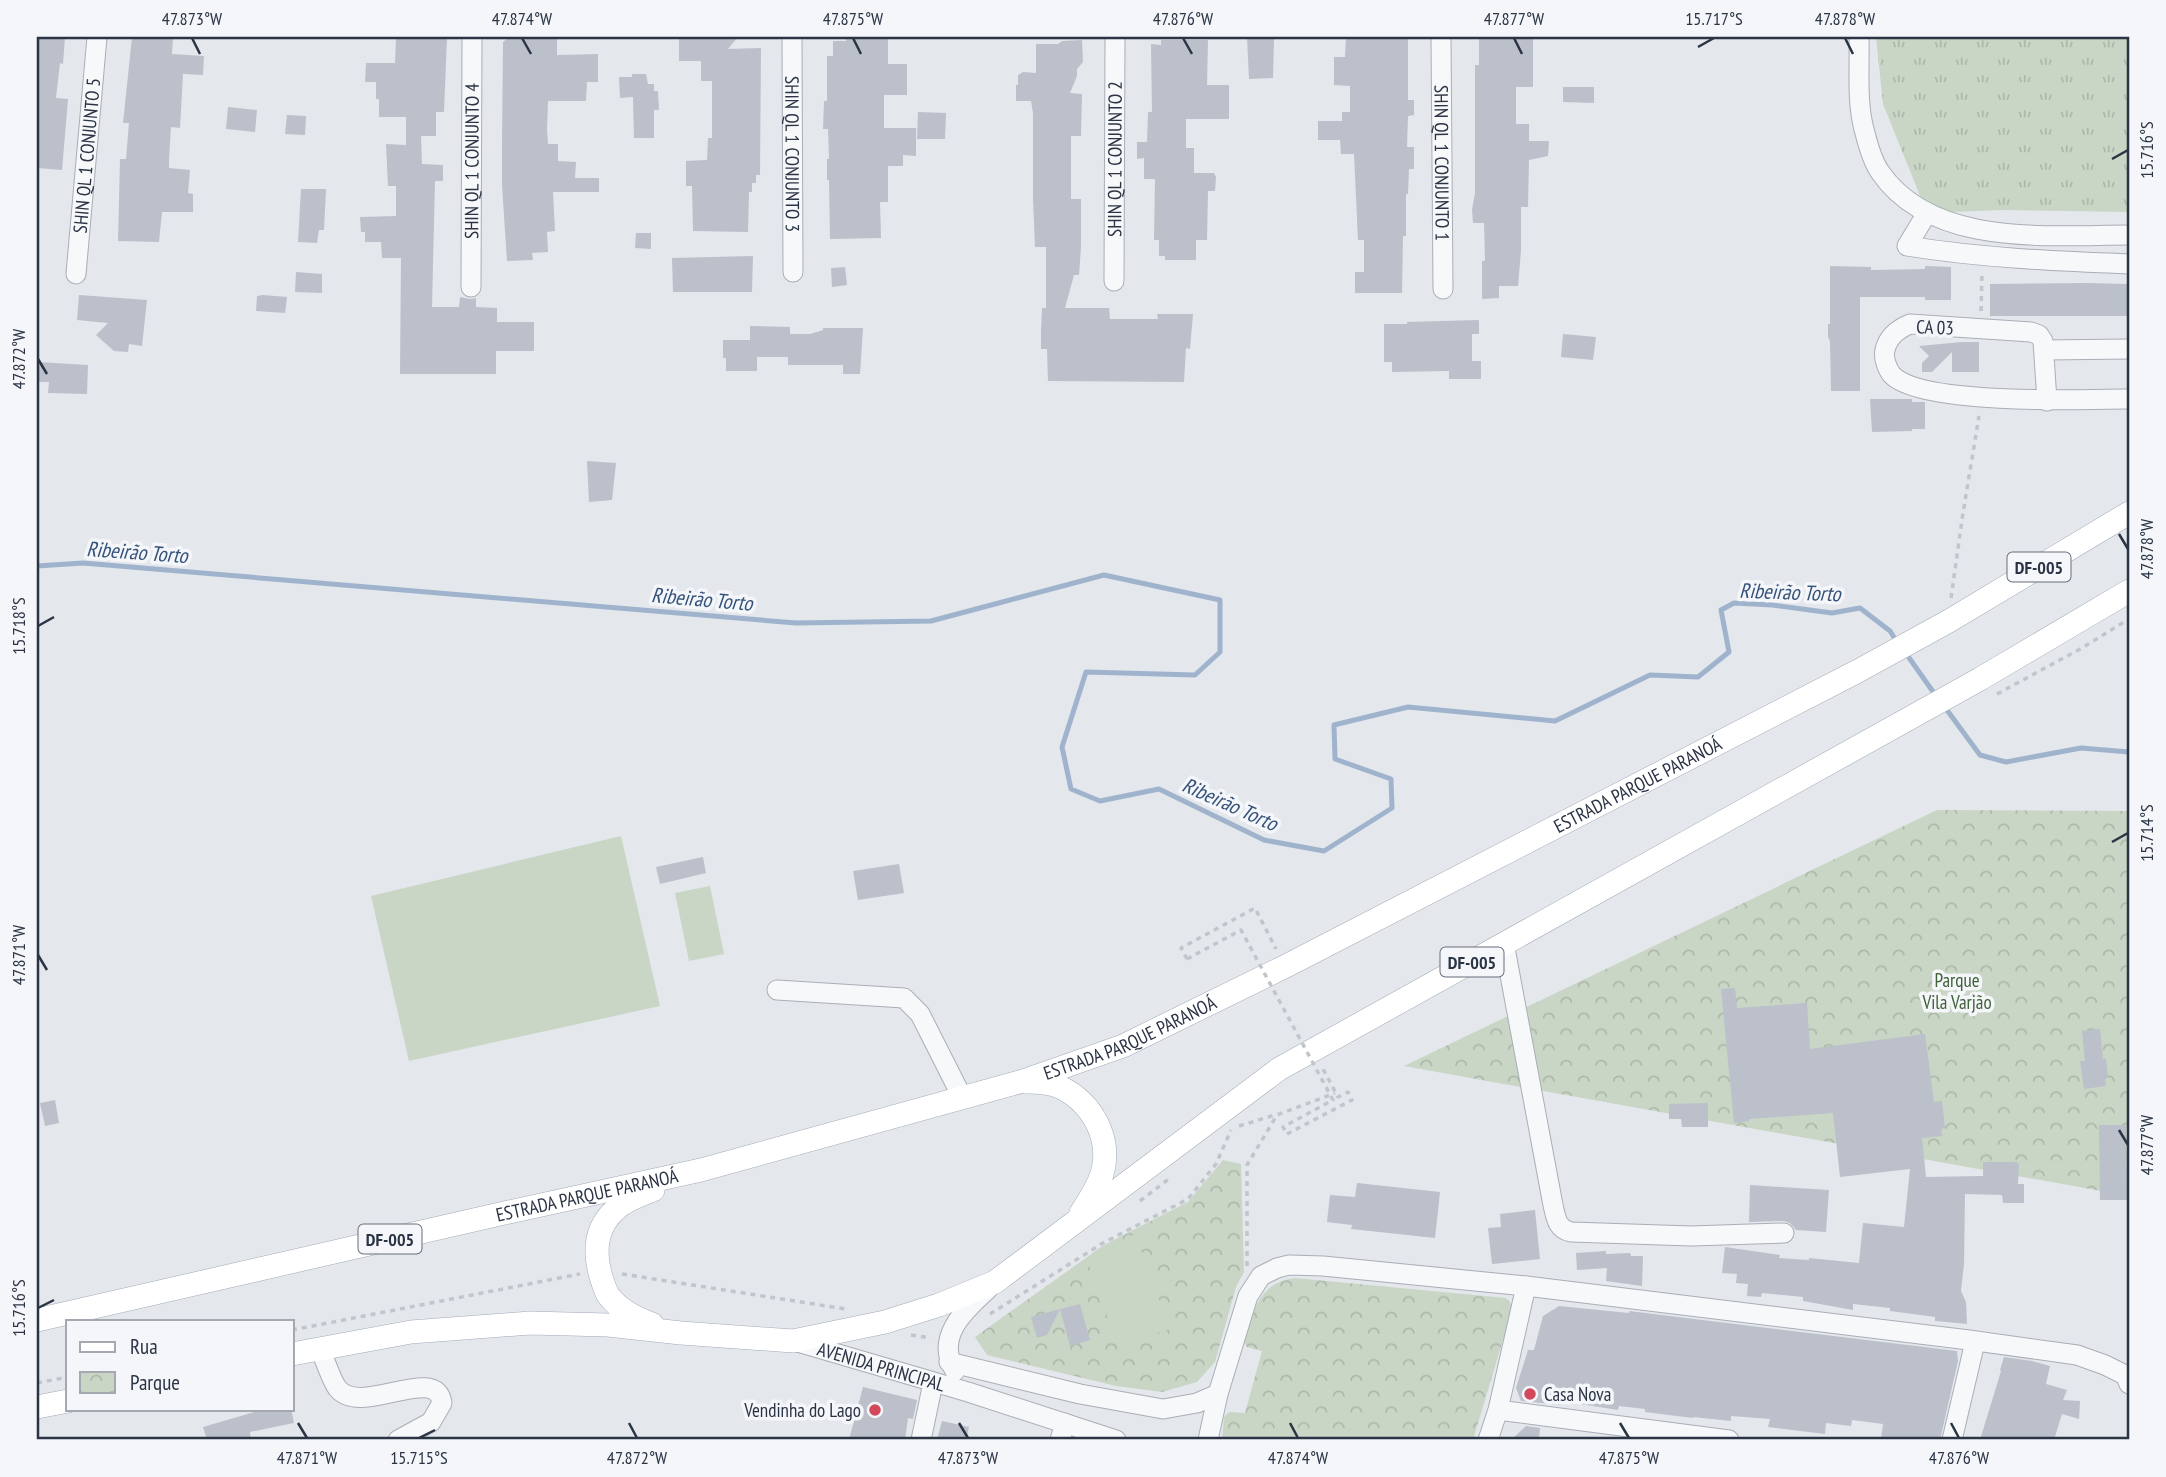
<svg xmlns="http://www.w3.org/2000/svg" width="2166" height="1477" viewBox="0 0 2166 1477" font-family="'PT Sans Narrow',sans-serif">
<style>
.grass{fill:url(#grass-tufts)}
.park{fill:url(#park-crowns)}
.pitch{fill:#c9d6c5}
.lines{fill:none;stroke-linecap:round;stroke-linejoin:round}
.stream{stroke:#9fb4cc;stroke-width:5}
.building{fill:#bbc0ca}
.minor-casing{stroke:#a9aeb7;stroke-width:21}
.major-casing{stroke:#a3abb8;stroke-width:24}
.path{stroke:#c2c5cb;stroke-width:3.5;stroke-dasharray:5 5;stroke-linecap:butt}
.minor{stroke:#f7f8fa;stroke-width:19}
.major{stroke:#fff;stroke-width:23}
.path-bridge{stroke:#c2c5cb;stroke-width:3.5;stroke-dasharray:5 5;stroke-linecap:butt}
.ticks{fill:none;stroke:#2b3445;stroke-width:2.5}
.poi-dot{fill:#d1495b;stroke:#f4f6f9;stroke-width:2.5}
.labels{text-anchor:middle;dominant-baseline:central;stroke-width:7;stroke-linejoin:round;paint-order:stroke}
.shield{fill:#f4f6f9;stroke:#676e7b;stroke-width:2}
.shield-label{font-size:18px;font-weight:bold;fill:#2b3445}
.street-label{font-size:19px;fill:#2b3445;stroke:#f4f6f9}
.park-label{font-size:19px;fill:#3f6138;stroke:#f4f6f9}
.poi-label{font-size:19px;fill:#2b3445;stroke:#f4f6f9;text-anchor:start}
.water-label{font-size:21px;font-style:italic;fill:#34527a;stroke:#f4f6f9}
.neatline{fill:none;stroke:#2b3445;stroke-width:2.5}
.ticks-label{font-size:18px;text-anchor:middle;fill:#2b3445}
</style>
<defs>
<pattern id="grass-tufts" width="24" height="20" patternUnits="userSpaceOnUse" patternTransform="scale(1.75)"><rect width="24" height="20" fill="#c9d6c5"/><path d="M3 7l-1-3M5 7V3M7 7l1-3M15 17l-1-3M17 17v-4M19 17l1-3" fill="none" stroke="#adb8ab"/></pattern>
<pattern id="park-crowns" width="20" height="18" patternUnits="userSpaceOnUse" patternTransform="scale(1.75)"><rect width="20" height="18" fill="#c9d6c5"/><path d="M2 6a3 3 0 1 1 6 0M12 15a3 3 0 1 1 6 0" fill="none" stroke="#adb8ab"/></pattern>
</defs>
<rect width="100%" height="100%" fill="#e4e7ec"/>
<path class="grass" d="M1876,37H2129V212L2002,210L1927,213L1883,104Z"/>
<g class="park">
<path d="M1937,810L2129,811V1196L1404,1066Z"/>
<path d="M1223,1160L1241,1164L1244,1272L1236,1287L1215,1362L1197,1382L1162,1392L1116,1386L987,1355L975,1337L1104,1245L1188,1202Z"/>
<path d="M1295,1278L1506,1298L1511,1304V1313L1473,1440H1222L1224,1417L1229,1412L1245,1413L1262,1351L1247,1347L1243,1340C1255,1310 1258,1283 1295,1278Z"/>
</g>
<g class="pitch">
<path d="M621,836L660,1006L409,1061L371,896Z"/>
<path d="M710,886L724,954L689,961L675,893Z"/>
<path d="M1135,1234L1170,1329L1118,1346L1087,1260Z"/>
</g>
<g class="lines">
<g class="stream">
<path d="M37,566L83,563L796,623L931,621L1104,575L1220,600V652L1195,675L1086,672L1062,747L1071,789L1100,801L1159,789L1264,840L1324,851L1392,808L1391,779L1335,759L1334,725L1408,707L1555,721L1650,675L1698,677L1729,652L1721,610L1734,603L1772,605L1832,613L1860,608L1890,631L1897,642"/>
<path d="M1905,652L1936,696"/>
<path d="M1944,706L1980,755L2006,762L2081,748L2129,752"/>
</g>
</g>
<g class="building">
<path d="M37,37H65L63,64L60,63L56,98L68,99L62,170L37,168Z"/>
<path d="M132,37H173L172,54L204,56L203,75L183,74L180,128L171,127L169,159V168L190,170L188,193L193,194V212H162L159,242L118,241L120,159H126L129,123H123Z"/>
<path d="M396,37H447L444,112H436V136H421L422,164L443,165V181H435L432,307H459L460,297L470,299L476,298V307L497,308V322H534V351H496V374H400L401,258H382L381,242H365V232H361L360,217L396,216V186H388L386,144L406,145V117H379V99H376V82H365L366,63H395Z"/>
<path d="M509,37H557V55L598,54V82H587L586,101H548L547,130L548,144H558V161L576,162L575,178H599V192H553L555,231L547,232L548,252L532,253L533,260L507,261L502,185V143L503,42Z"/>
<path d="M679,37H727L737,38L728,49L761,48L760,175H756V183H752V192H749L748,232L693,231L692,186H686V161L707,160L708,138H712V81H701V61H679Z"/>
<path d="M846,37H888V64H907V95H884V128H916V156L903,155V166H888V202H880L881,238L830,239L829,180H827V159H829L828,129H823L824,101H827V56H833V41H846Z"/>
<path d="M1247,37L1274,39L1273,78L1249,79Z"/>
<path d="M1346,37L1408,39V100H1414V115L1408,116L1407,147H1414V169H1409L1408,194H1406V236H1403L1402,293H1355V272H1364V240H1358L1354,154H1341L1340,140H1318V121H1342V112H1350V86L1334,85V57H1345Z"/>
<path d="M1479,39H1533V87H1516V124H1529V141H1549L1548,156L1529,160L1528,207H1521V251L1518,286H1499V298L1482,299V261H1485L1484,223H1473L1472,210L1475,193V65H1479Z"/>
<path d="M1082,40L1083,62L1077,69V76L1070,93L1082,94L1081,136H1071V199H1081V247L1079,275H1074L1065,308H1109L1110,319H1158L1157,314H1193L1190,349L1186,348L1184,382L1048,381L1047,349H1041V333L1042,308H1046V247H1035L1033,199V113L1031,101H1016V85H1018V75L1023,72L1036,73V44H1058L1062,41Z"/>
<path d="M1161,40H1208L1207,85H1229V119H1186V148H1194V173H1214L1216,177L1215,191H1208L1207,240H1196V260H1165V256H1159V240H1154L1155,179H1144V158L1137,159V142H1147L1148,112H1152L1151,44L1161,45Z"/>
<path d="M632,74H646L648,84H654V91H658L659,110H654V138H634L633,97L620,98L619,77H632Z"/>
<path d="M1563,87H1594V103L1563,102Z"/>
<path d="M228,107L257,110L255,132L226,129Z"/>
<path d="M918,112L946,113L945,139H917Z"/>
<path d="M287,115L306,116L305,135L285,134Z"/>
<path d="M301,189H326L324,230H319L317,243L298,242Z"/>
<path d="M636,233H651V249L635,248Z"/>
<path d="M753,256L752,292H673L672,258Z"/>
<path d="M1830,266L1871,267V270L1925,269V266L1951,267V300H1925V297H1860V391H1831L1830,341L1828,337V324H1830Z"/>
<path d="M845,267L847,285L832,287L831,268Z"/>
<path d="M296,272L322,274V293L295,292Z"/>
<path d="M2087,283L2127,284V316H1990V284Z"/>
<path d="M79,295L147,300L142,346L129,344L128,352L114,351L96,335L108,323L77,320Z"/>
<path d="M263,295L287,297L285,313L256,311L257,296Z"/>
<path d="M1479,320V334H1472V361H1481V379H1449V371L1392,372V362H1384V324H1407V322Z"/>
<path d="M750,326L790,327V334H810L823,330V328H863L860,374H843V365H788V357H757V371H726V358H723V340H750Z"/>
<path d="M1563,334L1596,337L1593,360L1561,357Z"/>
<path d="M1962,342H1979V372H1952V352L1932,372H1922V363L1929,356L1919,346Z"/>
<path d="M37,362L88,365L87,394L48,393L49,382H37Z"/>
<path d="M1870,399H1912V402H1925V429H1912V431L1872,432Z"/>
<path d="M587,461L616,463L612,500L589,502Z"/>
<path d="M703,857L706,873L660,884L656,867Z"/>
<path d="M899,864L904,893L858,900L853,871Z"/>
<path d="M1735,988L1737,1008L1807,1003L1810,1049L1925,1034L1934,1102L1942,1101L1945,1128L1941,1129L1942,1136L1922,1138L1926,1177L1983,1176V1162H2016L2019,1164L2018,1184H2024V1203H2003L2002,1195L1965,1194L1964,1264L1961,1291L1966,1302L1967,1324L1935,1321V1317L1890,1311V1308L1853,1304V1310L1803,1301V1297L1762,1293L1761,1297L1747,1296L1748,1284L1736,1283L1737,1274L1722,1273L1725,1247L1780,1255L1779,1258L1809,1260V1258L1859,1263L1863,1223L1904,1227L1910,1169L1840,1177L1833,1113L1749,1119V1121L1734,1123L1721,989Z"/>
<path d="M2100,1029L2103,1059H2106L2108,1078H2105L2106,1086L2084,1089L2080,1061H2085L2082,1031Z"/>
<path d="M55,1100L59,1123L45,1126L40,1103Z"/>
<path d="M1708,1103V1127H1682L1681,1119H1669V1104Z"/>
<path d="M2099,1125H2126L2127,1200H2100Z"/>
<path d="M1357,1183L1440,1192L1435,1238L1351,1229L1352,1225L1327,1222L1330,1195L1355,1197Z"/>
<path d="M1750,1185L1829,1190L1826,1232L1796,1230L1790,1223L1784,1221L1749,1222Z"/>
<path d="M1535,1210L1540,1259L1492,1264L1488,1228L1501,1227L1500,1214Z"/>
<path d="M1606,1251V1254L1630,1253L1631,1256H1643L1642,1286L1606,1281L1607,1268L1577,1270L1576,1253Z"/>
<path d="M1080,1304L1090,1340L1070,1346L1060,1309Z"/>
<path d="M1559,1306L1629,1313V1311L1957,1351L1958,1361L1940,1440L1881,1439L1883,1424L1852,1420L1851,1426L1826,1423L1825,1434L1768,1427L1770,1419L1731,1416V1421L1693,1417V1418L1645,1412V1409L1619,1406L1618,1410L1561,1401V1405L1521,1401L1516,1388L1528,1350H1534L1543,1316Z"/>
<path d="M1060,1309L1047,1335L1037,1338L1031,1317Z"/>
<path d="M2004,1357L2032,1361L2050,1366L2046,1384L2067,1390L2063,1400L2080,1401L2079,1419L2062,1414L2054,1440H1980L2001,1371L2000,1370Z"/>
<path d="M863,1387L917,1400L913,1419L908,1418L905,1440H849Z"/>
<path d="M265,1409H291L294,1423L250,1432L251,1440H207L203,1427Z"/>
<path d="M942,1421L969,1427L966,1440H937Z"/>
<path d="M1526,1426L1540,1428L1539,1440H1511Z"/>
</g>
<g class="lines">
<g class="minor-casing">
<g id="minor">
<path id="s1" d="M792,37L793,272"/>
<path id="s2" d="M1441,37L1443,289"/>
<path d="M1859,37C1860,68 1856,103 1865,133C1868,145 1873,162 1880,172C1932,248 2050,235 2129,235"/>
<path d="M1927,213L1907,246C1982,258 2054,261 2129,264"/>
<path id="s3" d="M76,274L97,37"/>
<path id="s4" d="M1114,281L1115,37"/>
<path id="s5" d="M471,287L472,37"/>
<path d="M2045,350L2129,349"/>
<path d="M2047,401L2043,341L2039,335L2031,332L1910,324C1898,329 1888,336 1885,350C1883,357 1887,369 1892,375C1921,405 2085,400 2129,399"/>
<path d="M1504,943L1553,1205C1556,1218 1557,1229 1571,1232L1691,1236L1784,1233"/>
<path d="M777,990L904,998L920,1014L962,1097"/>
<path id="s6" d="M794,1341L968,1392L1116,1440"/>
<path d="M320,1348C324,1358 332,1382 338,1389C362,1417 436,1363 442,1403L431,1422L398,1440"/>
<path d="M949,1362L1080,1394L1163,1409L1197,1403L1218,1394"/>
<path d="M955,1371C934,1336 966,1309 989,1288"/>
<path d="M1498,1410L1729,1440"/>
<path d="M921,1440L933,1383"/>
<path d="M1060,1440L1065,1423"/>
<path d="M1208,1440L1218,1394L1248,1296L1261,1276L1277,1268L1289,1265L1323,1266L1526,1286L1969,1340L2077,1355L2105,1365L2125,1375L2129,1384"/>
<path d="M1488,1440L1498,1410L1526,1286"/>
<path d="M1952,1440L1975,1342"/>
</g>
</g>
<g class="major-casing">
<g id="major">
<path d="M1028,1082C1039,1082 1050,1083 1060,1087C1093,1103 1112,1139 1102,1174C1097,1189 1089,1201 1081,1213"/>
<path id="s7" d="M37,1320L509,1212L701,1170L1023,1081L1123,1046L1286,966L1858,671L1949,621L2129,513"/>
<path d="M652,1324C635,1318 619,1310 608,1295C605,1290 604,1285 602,1280C594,1255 594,1229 615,1210C625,1200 641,1195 653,1190"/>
<path d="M292,1354L411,1332L530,1323L608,1325L681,1333L793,1341L885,1322L939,1305L995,1282L1279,1069L1980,679L2129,591"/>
<path d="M37,1407L68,1401"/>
</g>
</g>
<g class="path">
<path d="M1981,311L1982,273"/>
<path d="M1951,598L1963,513L1979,416"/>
<path d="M1997,694L2082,648L2129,619"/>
<path d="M1187,959L1181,948L1255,908L1276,949"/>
<path d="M1239,1126L1275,1115"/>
<path d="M1287,1134L1352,1100L1348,1092L1338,1097L1323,1069"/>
<path d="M1140,1201L1170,1178"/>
<path d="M1247,1266V1165L1277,1115L1335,1093"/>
<path d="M622,1274L846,1309"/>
<path d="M990,1314L1103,1243L1188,1199L1216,1164L1231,1130"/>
<path d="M292,1330L580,1274"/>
<path d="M911,1335L931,1338"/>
<path d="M37,1383L68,1377"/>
</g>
<use href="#minor" class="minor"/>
<use href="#major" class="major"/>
<path class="path-bridge" d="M1187,959L1241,930L1333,1100L1283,1127L1287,1134"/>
</g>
<path class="ticks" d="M192,38L200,54M522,38L531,54M853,38L861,54M1183,38L1192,54M1514,38L1522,54M1845,38L1853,54M1698,47L1714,38M2112,159L2128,150M38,359L47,374M2119,534L2128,549M38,626L54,617M2112,842L2128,833M38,955L47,970M2119,1130L2128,1145M38,1308L54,1300M298,1423L307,1438M629,1423L637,1438M959,1423L968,1438M1290,1423L1298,1438M1620,1423L1629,1438M1951,1423L1959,1438M419,1438L435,1430"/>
<g class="poi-dot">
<circle cx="1530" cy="1394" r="7"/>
<circle cx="875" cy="1410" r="7"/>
</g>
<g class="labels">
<g class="shield">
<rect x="2007.5" y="552.5" width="63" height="29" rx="5"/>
<rect x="1440.5" y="947.5" width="63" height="29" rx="5"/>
<rect x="358.5" y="1224.5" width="63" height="29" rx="5"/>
</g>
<g class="shield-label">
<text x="2039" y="567">DF-005</text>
<text x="1472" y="962">DF-005</text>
<text x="390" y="1239">DF-005</text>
</g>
<g class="street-label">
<text stroke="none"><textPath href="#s3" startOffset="119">SHIN QL 1 CONJUNTO 5</textPath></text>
<text stroke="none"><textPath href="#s1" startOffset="117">SHIN QL 1 CONJUNTO 3</textPath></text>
<text stroke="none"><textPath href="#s4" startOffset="122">SHIN QL 1 CONJUNTO 2</textPath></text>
<text stroke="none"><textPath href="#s5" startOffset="126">SHIN QL 1 CONJUNTO 4</textPath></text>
<text stroke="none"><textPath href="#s2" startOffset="126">SHIN QL 1 CONJUNTO 1</textPath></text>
<text transform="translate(1935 327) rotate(2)">CA 03</text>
<text stroke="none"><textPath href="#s7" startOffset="1698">ESTRADA PARQUE PARANOÁ</textPath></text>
<text stroke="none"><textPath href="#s7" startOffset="1130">ESTRADA PARQUE PARANOÁ</textPath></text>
<text stroke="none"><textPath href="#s7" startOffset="564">ESTRADA PARQUE PARANOÁ</textPath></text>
<text stroke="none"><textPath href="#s6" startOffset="91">AVENIDA PRINCIPAL</textPath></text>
</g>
<g class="park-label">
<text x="1957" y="980">Parque<tspan x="1957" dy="22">Vila Varjão</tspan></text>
</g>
<g class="poi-label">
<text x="1544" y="1394">Casa Nova</text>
<text x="861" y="1410" text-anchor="end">Vendinha do Lago</text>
</g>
<g class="water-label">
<text transform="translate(137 552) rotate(4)">Ribeirão Torto</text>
<text transform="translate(1790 592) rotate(2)">Ribeirão Torto</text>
<text transform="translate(702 599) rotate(5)">Ribeirão Torto</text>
<text transform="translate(1230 804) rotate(24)">Ribeirão Torto</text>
</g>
</g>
<rect width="2166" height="1477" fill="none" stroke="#f4f6f9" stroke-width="77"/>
<rect x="66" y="1320" width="228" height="91" fill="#f4f6f9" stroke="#a4a8b1" stroke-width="2"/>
<rect x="80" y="1342" width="35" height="10" fill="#ffffff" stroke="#a4a8b1" stroke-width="2"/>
<text x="130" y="1354" font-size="21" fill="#2b3445">Rua</text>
<rect x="80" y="1372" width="35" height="21" fill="url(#park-crowns)" stroke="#a4a8b1" stroke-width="2"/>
<text x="130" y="1390" font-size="21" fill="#2b3445">Parque</text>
<rect x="38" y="38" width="2090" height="1400" class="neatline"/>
<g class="ticks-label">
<text x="192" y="25">47.873°W</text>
<text x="522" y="25">47.874°W</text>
<text x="853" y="25">47.875°W</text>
<text x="1183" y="25">47.876°W</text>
<text x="1514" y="25">47.877°W</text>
<text x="1714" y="25">15.717°S</text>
<text x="1845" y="25">47.878°W</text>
<text transform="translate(2147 150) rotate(-90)" y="6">15.716°S</text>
<text transform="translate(19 359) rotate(-90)" y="6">47.872°W</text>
<text transform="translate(2147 549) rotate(-90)" y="6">47.878°W</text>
<text transform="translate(19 626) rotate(-90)" y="6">15.718°S</text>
<text transform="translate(2147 833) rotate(-90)" y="6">15.714°S</text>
<text transform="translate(19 955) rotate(-90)" y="6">47.871°W</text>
<text transform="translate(2147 1145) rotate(-90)" y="6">47.877°W</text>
<text transform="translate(19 1308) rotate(-90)" y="6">15.716°S</text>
<text x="307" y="1464">47.871°W</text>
<text x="419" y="1464">15.715°S</text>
<text x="637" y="1464">47.872°W</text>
<text x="968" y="1464">47.873°W</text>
<text x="1298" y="1464">47.874°W</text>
<text x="1629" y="1464">47.875°W</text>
<text x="1959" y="1464">47.876°W</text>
</g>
</svg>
